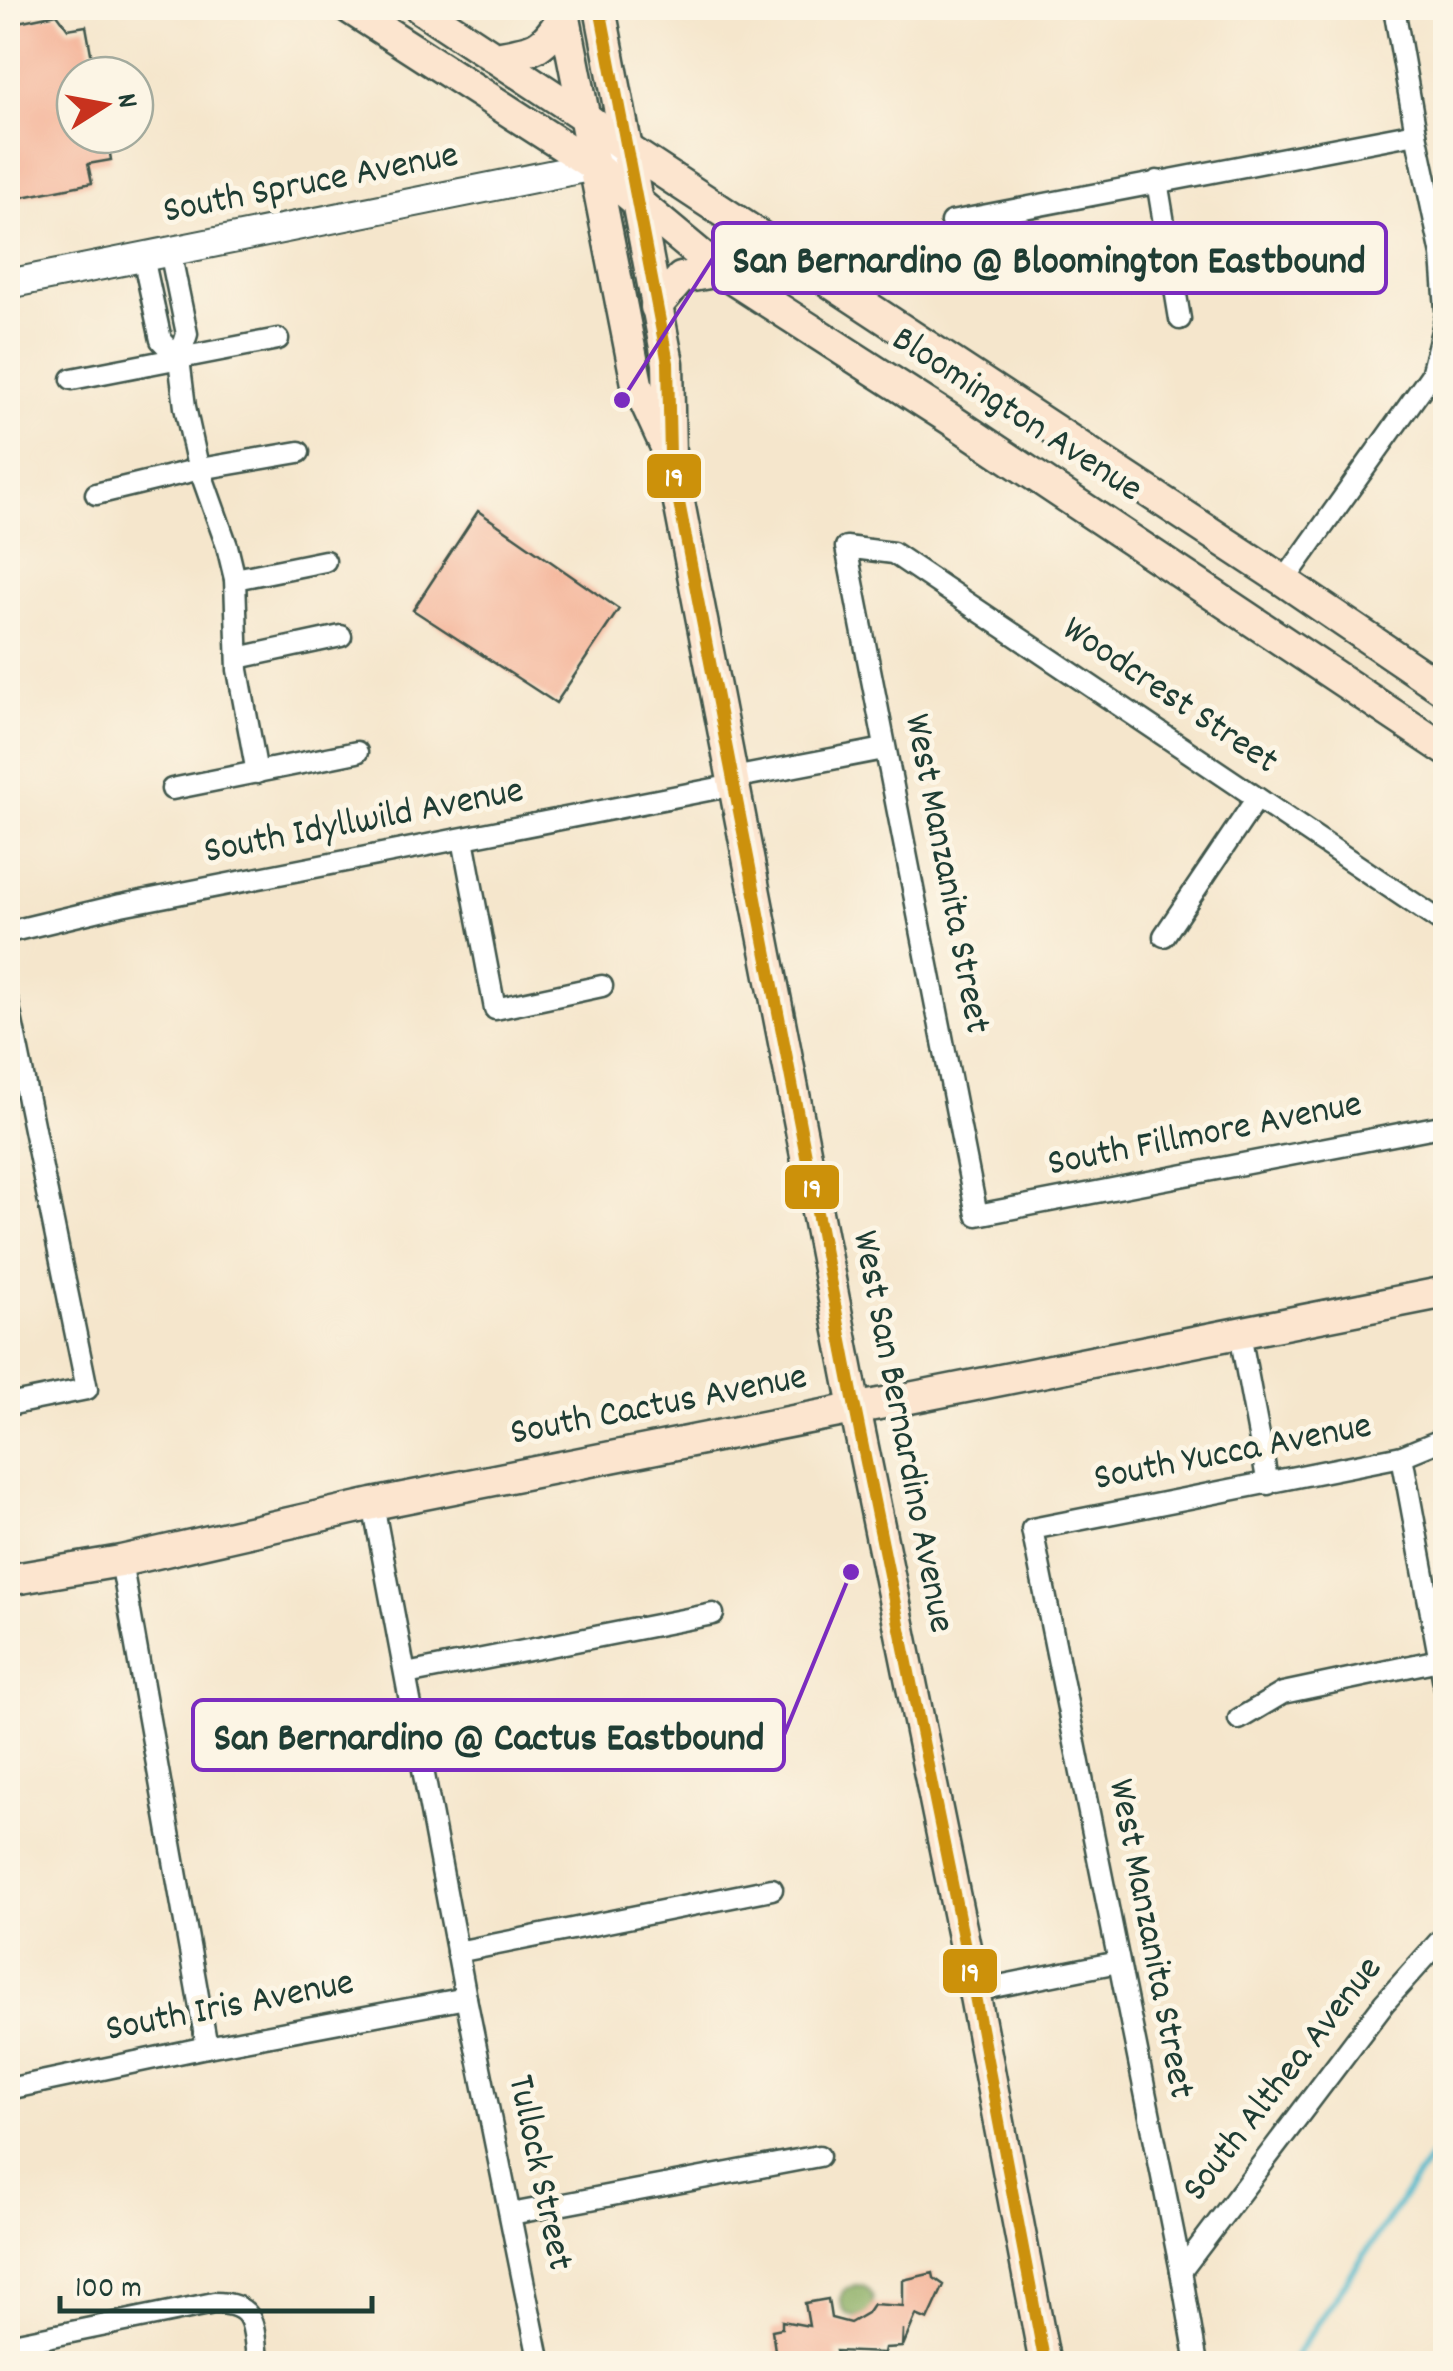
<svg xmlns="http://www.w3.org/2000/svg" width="1453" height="2371" viewBox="0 0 1453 2371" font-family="Dekko,sans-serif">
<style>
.forest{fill:#87ac61;stroke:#53744a;stroke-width:2.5}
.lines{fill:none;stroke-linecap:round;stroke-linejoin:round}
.stream{stroke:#4db7cb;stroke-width:6}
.building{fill:#f4b297}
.minor-casing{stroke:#3f564b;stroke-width:25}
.tertiary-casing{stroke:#3f564b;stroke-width:32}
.secondary-casing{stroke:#3f564b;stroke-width:35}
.minor{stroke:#fff;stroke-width:20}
.tertiary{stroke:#fff;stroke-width:28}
.secondary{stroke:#fce5cf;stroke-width:30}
.bus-1-casing{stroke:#fcf5e5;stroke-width:20}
.bus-1{stroke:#cc910a;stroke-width:12}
.labels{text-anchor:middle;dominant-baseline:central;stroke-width:10;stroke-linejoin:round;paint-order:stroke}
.street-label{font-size:38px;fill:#1f3d34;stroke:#fcf5e5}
.leader{fill:none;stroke:#7b2cbf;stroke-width:4}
.callout-dot{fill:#7b2cbf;stroke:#fcf5e5;stroke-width:4}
.callout{fill:#fcf5e5;stroke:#7b2cbf;stroke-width:4}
.callout-label{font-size:40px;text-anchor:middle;font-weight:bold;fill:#1f3d34}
.line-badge{stroke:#fcf5e5;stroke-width:4}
.badge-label{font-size:28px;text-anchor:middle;font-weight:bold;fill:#fff}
</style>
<rect width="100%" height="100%" fill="#fcf5e5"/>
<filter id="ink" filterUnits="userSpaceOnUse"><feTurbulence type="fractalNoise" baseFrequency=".01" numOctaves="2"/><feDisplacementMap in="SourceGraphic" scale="20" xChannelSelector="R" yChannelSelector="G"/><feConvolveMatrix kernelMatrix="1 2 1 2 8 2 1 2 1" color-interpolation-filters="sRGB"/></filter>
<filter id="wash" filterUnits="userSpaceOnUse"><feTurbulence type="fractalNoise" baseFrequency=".0048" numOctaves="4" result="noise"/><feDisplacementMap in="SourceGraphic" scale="40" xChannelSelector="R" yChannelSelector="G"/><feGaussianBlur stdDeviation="2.25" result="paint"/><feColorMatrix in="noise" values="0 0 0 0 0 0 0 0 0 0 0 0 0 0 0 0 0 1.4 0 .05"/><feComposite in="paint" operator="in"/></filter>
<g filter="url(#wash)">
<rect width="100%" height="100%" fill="#f5e6cc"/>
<circle class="forest" cx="857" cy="2301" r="16"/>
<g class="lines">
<path class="stream" d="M1290,2364L1432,2155L1446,2140"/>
</g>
<g id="blocks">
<g class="building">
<path d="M57,14L68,29L86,26L95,75H75V135H107L111,160L88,164L92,183L8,200V24Z"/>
<path d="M478,511L619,609L556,703L413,610Z"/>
<path d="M933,2273L934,2278L944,2285L928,2320L916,2315L903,2346V2329L902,2347L885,2348L884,2353L836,2351L839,2364H777L772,2330L782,2328V2321L809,2326L805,2303L828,2299L831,2318L850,2323L867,2313L873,2304L903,2306V2280Z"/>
</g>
</g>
</g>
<g filter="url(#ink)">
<use href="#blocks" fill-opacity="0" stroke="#3f564b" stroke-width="2.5"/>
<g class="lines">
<g class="minor-casing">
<g id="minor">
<path d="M1394,8L1416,133L1442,255L1446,310"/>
<path d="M1157,181L1180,319"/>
<path d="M951,222L1416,133"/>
<path d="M170,251L187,334L179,359L185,407L197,462L227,546L235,579L238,670L257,773"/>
<path d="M143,257L161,340L179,359"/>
<path d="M72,379L278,339"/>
<path d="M96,494L200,469L299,452"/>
<path d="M235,579L325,561"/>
<path d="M1284,581L1431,375L1446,315"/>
<path d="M238,658L341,636"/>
<path d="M733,778L884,749"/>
<path d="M172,789L357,752"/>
<path d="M463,839L495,1009L602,986"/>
<path d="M1446,925L893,553L846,547L977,1215L1446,1125"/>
<path d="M8,932L121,905L734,785"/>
<path d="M1164,936L1257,798"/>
<path d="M8,1002L87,1389L8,1405"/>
<path d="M1240,1334L1268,1484"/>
<path d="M1402,1456L1446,1694"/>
<path d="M373,1504L466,1998L540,2364"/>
<path d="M121,1561L207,2047"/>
<path d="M406,1674L713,1614"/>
<path d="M1239,1719L1283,1693L1439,1660"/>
<path d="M457,1952L772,1889"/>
<path d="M974,1991L1118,1962"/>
<path d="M8,2089L207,2047L466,1998"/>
<path d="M511,2214L819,2156"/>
<path d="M1181,2271L1384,2003L1446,1934"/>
<path d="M8,2345L214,2303C260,2303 252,2331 258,2364"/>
<path d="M1197,2364L1181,2271L1032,1529L1402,1456L1446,1438"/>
</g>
</g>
<g class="tertiary-casing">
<path id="tertiary" d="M8,284L594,166L626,148"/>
</g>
<g class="secondary-casing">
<g id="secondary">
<path d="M349,8L594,166L720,271L950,419L1446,750"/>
<path d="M420,8L585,117L626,148L1284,581L1446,691"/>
<path d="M563,8L637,384L665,445"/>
<path d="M600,8L668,363L670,456L855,1408L974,1991L1045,2364"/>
<path d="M495,57C535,50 542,51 564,15"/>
<path d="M656,307L681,278L720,271"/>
<path d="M8,1580L121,1561L373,1504L1446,1292"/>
</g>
</g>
<use href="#minor" class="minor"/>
<use href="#tertiary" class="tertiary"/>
<use href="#secondary" class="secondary"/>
<g class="bus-1-casing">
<path id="bus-1" d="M600,8L668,363L670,456L855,1408L974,1991L1045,2364"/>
</g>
<use href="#bus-1" class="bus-1"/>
</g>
</g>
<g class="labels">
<g class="street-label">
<text transform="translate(311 185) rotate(-11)">South Spruce Avenue</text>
<text transform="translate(1016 416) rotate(33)">Bloomington Avenue</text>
<text transform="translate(1169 697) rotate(34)">Woodcrest Street</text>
<text transform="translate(364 823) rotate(-11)">South Idyllwild Avenue</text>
<text transform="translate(945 874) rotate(79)">West Manzanita Street</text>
<text transform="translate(1205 1136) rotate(-11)">South Fillmore Avenue</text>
<text transform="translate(659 1407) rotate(-11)">South Cactus Avenue</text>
<text transform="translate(901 1432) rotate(79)">West San Bernardino Avenue</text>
<text transform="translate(1233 1454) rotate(-11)">South Yucca Avenue</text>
<text transform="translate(1149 1939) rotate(79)">West Manzanita Street</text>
<text transform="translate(230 2008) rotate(-11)">South Iris Avenue</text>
<text transform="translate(1284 2080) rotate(-52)">South Althea Avenue</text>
<text transform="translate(538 2173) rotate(78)">Tullock Street</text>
</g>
</g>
<path class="leader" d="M622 400L713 258M851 1572L784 1735"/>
<g class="callout-dot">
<circle cx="622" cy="400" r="10"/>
<circle cx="851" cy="1572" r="10"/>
</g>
<g class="callout">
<rect x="713" y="223" width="673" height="70" rx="10"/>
<rect x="193" y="1700" width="591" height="70" rx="10"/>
</g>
<g class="callout-label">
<text x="1049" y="272">San Bernardino @ Bloomington Eastbound</text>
<text x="489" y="1749">San Bernardino @ Cactus Eastbound</text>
</g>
<g class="line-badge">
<rect x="645" y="452" width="58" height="48" rx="10" fill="#cc910a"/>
<rect x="783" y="1163" width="58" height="48" rx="10" fill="#cc910a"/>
<rect x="941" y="1947" width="58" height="48" rx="10" fill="#cc910a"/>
</g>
<g class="badge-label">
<text x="674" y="486">19</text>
<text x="812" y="1197">19</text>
<text x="970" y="1981">19</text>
</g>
<rect width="1453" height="2371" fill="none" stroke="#fcf5e5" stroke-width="40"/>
<g transform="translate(105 105) rotate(79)"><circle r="48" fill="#fcf5e5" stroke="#a4ab9e" stroke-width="2.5"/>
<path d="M0-8L18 38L0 25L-18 38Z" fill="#c8321e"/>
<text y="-15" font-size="28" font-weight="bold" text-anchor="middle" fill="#1f3d34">N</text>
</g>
<path d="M60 2296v15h312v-15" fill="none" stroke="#1f3d34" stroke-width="5"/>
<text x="75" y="2296" font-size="30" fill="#1f3d34" stroke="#fcf5e5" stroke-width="8" paint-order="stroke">100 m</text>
</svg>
